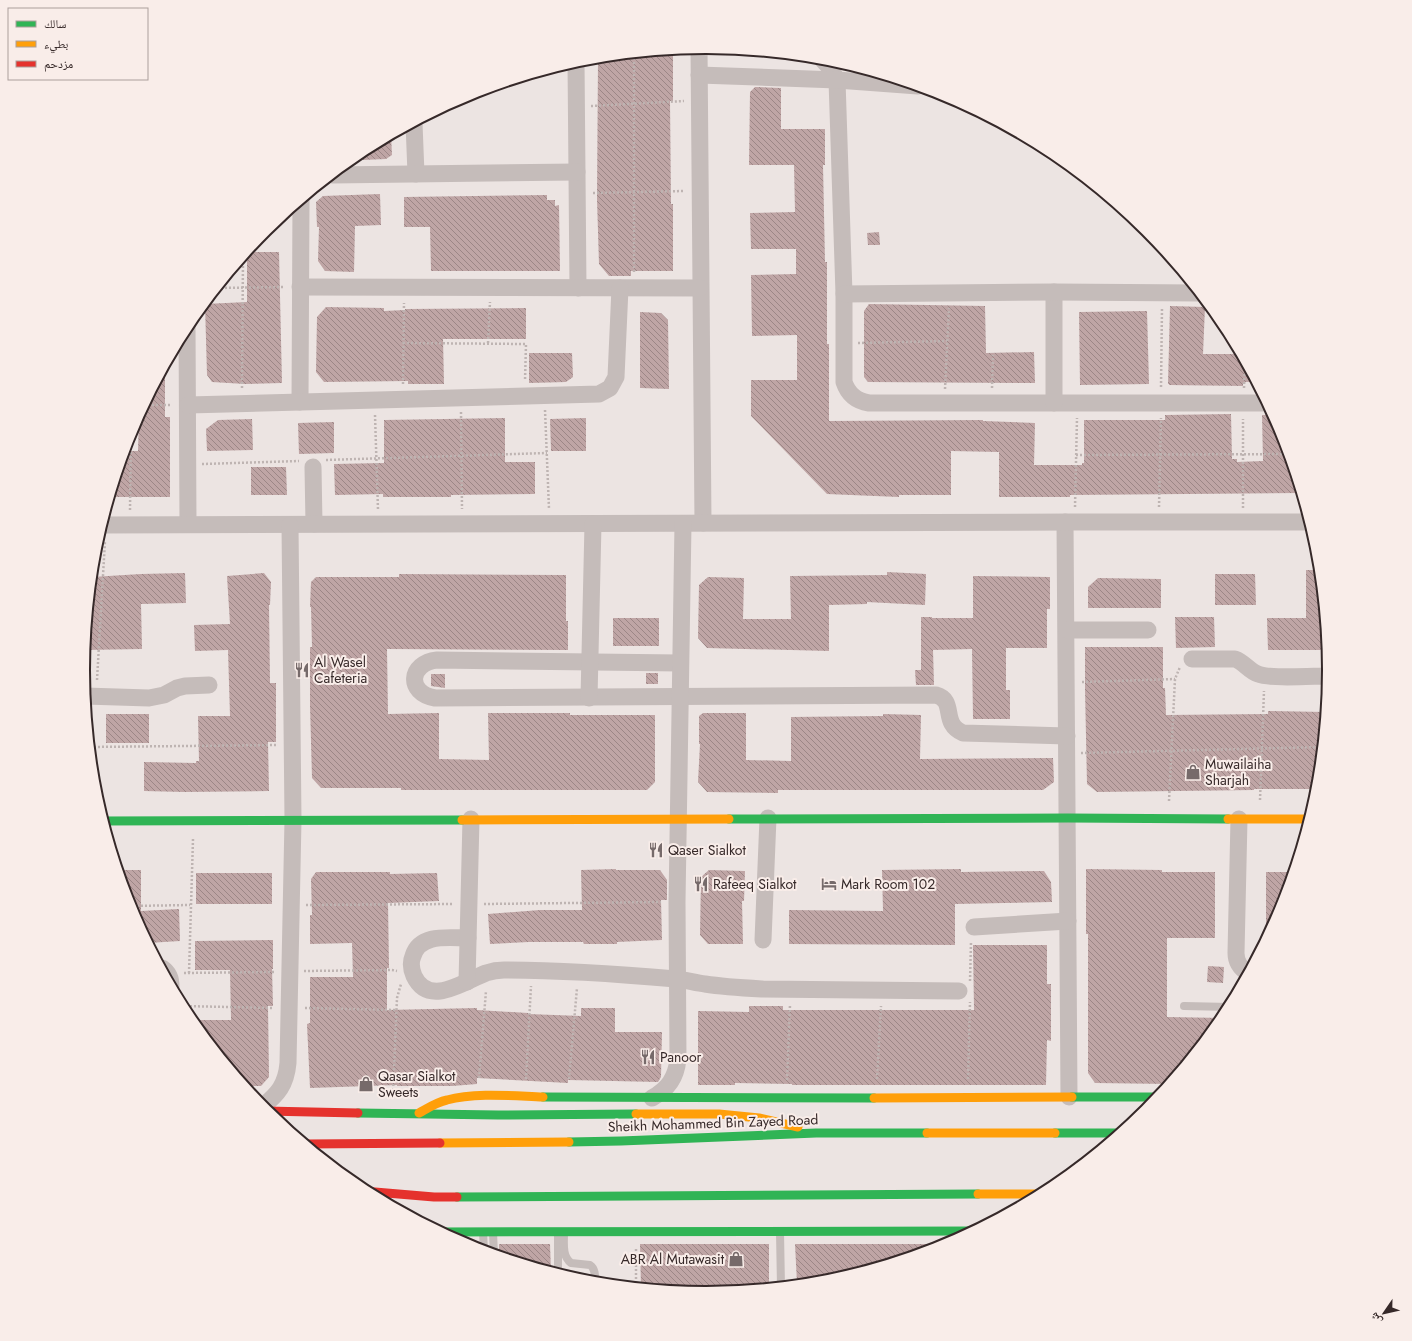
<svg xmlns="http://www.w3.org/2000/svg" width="1412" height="1341" viewBox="0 0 1412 1341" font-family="Jost,'Noto Naskh Arabic',sans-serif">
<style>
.building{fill:url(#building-back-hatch)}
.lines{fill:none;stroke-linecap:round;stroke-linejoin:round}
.path{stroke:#beb4b2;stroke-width:2.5;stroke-dasharray:2 2;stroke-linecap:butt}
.lane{stroke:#c5bcba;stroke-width:8}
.street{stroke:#c5bcba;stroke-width:17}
.fast{stroke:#30b455;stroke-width:9}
.slow{stroke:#ff9f0a;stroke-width:9}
.jam{stroke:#e5322d;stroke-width:9}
.labels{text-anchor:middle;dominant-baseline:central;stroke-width:4;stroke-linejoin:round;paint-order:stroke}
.poi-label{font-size:14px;fill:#362929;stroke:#f9ede9;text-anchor:start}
.street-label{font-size:14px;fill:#362929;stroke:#f9ede9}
.rim{fill:none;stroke:#362929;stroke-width:2}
</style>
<defs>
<pattern id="building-back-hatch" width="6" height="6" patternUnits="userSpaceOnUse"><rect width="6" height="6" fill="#bfa5a5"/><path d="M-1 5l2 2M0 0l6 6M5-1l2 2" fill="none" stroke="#9c8686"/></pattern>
</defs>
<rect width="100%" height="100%" fill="#ece4e2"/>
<g class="building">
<path d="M673,50V101H670L671,204H673V271H631V276H609L599,264L597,199L598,58Z"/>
<path d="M755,87L781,88V129H825V165H823L825,262H827V344H829V421L983,420V421L1035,423L1034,465H1082V463H1084V420H1165V415L1231,414L1232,459H1237V462L1263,461L1262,415H1273L1282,432L1301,493L1070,495V497H999V452L951,451V495H899V497L827,494L751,416V380H797V335L752,336L751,275L796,274V249H751L750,213L795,212L794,165H749L750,92Z"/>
<path d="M391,135L392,155L386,159L363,160V150Z"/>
<path d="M380,194L381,225L355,226L354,272L325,271L318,261L319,227H317L316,202L323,196Z"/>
<path d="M547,195V200H555V206L559,205L560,271H431L430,227H404V197Z"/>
<path d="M879,232L880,245H868L867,233Z"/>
<path d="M247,252H279L282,383L245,384L212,382L207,375L205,304L247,302Z"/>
<path d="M869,304L985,306L986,353L1034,352L1035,383L868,382L864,377V311Z"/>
<path d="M1170,306L1205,307L1203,354H1241L1255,382H1243V386L1169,385V384H1168Z"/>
<path d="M326,307L384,308V311L405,310V309L526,308V339H443L444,384H408V381L324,382L316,372L317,317Z"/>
<path d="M1147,311L1149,384L1080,385L1079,312Z"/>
<path d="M640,312L661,313L668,320L669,389L640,388Z"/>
<path d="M529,353H572L573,377L566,382L529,383Z"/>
<path d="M165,367V417H170V497H110L124,451H138L139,415Z"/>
<path d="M505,418V462H535V494L451,495V497H383V494L335,495L334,464L384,463V420Z"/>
<path d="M586,418V451H551L550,419Z"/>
<path d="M252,419L253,450L207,451L206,429L218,420Z"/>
<path d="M334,422V453L299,454L298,423Z"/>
<path d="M251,467H286L287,495H251Z"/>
<path d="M1306,570H1320L1327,650H1268L1267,618H1306Z"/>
<path d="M887,572L926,574L925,605L867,602V604L829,605V651L707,648L698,638L699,585L708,577L744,578L743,619H791L790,576L887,575Z"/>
<path d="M185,573L186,603L141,604L142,649L85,650L92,577L141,574Z"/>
<path d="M264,573L271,582L270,605H269L270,683H276V742H268L269,791L184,792L144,791V762L196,763V761H199L198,716H230L228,650L195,651L194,625L230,624L227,576Z"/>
<path d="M399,574L566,575V621H568V650L387,649L388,714L439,713V759L489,760L488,713H570V715H655V782L647,790H401V788H321L312,778L310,705V647H312L311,607H310L311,582L316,577H399Z"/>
<path d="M1215,574H1255L1256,605H1215Z"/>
<path d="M973,576L1050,577V609H1047V648H1006V690H1010V719H973L972,649L933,650L934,685H916L915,670H921V617H932V618H973Z"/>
<path d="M1098,578L1161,579V608H1088V587Z"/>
<path d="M1175,617H1214L1215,647L1176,648Z"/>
<rect x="613" y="618" width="46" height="28"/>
<path d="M1085,647H1163V688H1165L1166,715L1268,714V711L1325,712L1318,789H1254V790L1097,792L1087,784L1085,689Z"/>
<rect x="646" y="673" width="12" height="11"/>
<path d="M431,674H445V688L431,686Z"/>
<path d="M703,713H746V760L791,761V717L883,716V714L921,715L920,759L1053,758L1054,782L1043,790H778V793L707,792L698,782L700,744H699V716Z"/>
<rect x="106" y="714" width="43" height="29"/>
<path d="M616,869V870H660L667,880V900H661L662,940L617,942V944H584L583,942H529L490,944L488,914L540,910H582L581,870Z"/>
<path d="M961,869V872L1044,871L1051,882L1052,902L955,904V945L789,944V910L883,911L882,870Z"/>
<path d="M1086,869L1162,870V872H1215V938H1167V1017L1224,1018L1169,1084L1095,1083L1088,1073V934H1086Z"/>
<path d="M118,870H141V911L179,909L180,941L148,943L130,909Z"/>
<path d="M709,870L745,871L744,901H742L743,944H708L700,935L701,877Z"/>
<path d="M316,872H390V874L437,873L439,901L388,903L389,968H387V1010L477,1008V1010L528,1013V1014L581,1016V1008H615V1032H662L661,1077L658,1082L568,1080V1083L477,1078V1084L452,1086H397V1085L310,1088L307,1024L310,1023V977H353L352,943L310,944V915H312L311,879Z"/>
<path d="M1266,872H1293L1282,909L1266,938Z"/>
<rect x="196" y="873" width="76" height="31"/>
<path d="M273,940V969H272L273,1006H268L269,1077L261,1086H245L190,1020H231L230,970H195V941Z"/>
<path d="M973,945H1047V984H1051V1041L1047,1040L1046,1085H792V1084L735,1083V1085H698V1011L749,1012V1006H783V1010H974Z"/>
<path d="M1208,966L1224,967L1223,983L1207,982Z"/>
<path d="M499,1244H550L551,1272L499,1256Z"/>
<path d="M640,1244H769V1288L747,1290H664L641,1288Z"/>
<path d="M795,1244H950L944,1247L827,1282L797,1283Z"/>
</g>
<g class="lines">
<g class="path">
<path d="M634,54V272"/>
<path d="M591,106L684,101"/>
<path d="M593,193L684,191"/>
<path d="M217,288L285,287"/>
<path d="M403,343L526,344L525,381"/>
<path d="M488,343L490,302"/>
<path d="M858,343L947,341"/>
<path d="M403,384L404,303"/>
<path d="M1161,387L1162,308"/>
<path d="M242,388L243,257"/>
<path d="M992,388L993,355"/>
<path d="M1244,388L1245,362"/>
<path d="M945,389L949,308"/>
<path d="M144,405H172"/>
<path d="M545,410L549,509"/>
<path d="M461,412L462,509"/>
<path d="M375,415L378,510"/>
<path d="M1076,455L1289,454"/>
<path d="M326,460L547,453"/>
<path d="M202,464L299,461"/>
<path d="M1075,507L1077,418"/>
<path d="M1159,507L1161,418"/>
<path d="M1243,508V419"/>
<path d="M130,510L131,430"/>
<path d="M97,680L105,541"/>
<path d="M1082,682L1175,679"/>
<path d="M90,747L278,745"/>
<path d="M1081,753L1322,747"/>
<path d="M1260,800L1264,691"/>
<path d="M1169,801L1175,679L1180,667"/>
<path d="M484,904L661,902"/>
<path d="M306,905L453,904"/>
<path d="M129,906L190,905"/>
<path d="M304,971L392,970L397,971"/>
<path d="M184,973L275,972"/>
<path d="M189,973L193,839"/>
<path d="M970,981L971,942"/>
<path d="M182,1006L274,1008"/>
<path d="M305,1008L396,1010"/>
<path d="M479,1078L486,991"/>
<path d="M526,1079L531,986"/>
<path d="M569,1079L577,988"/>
<path d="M877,1079L881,1006"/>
<path d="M968,1079L970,1002"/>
<path d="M787,1080L790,1005"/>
<path d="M393,1094L397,998L401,984"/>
<path d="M636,1287V1249"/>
</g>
<g class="lane">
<path d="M1184,1006L1230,1007"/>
<path d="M483,1232L484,1251"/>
<path d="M493,1232L494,1255"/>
<path d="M780,1232L781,1287"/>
<path d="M558,1233V1274"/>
<path d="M564,1233C564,1244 562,1256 571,1263L590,1265C596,1269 595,1277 595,1283"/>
</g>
<g class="street">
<path d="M699,48L703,523"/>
<path d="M821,58L831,69L837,80L844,294V382C848,394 856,401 869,403H1267"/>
<path d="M576,61L578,288"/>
<path d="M699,75L837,80L918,86"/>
<path d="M414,123L416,174"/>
<path d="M332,175L577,172"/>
<path d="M300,287L700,288"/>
<path d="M1054,292V403"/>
<path d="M844,294L1054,292L1199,293"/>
<path d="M187,325L188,524"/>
<path d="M300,402L301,201"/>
<path d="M188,405L599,394L610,388L616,377L620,288"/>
<path d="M313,467L314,524"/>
<path d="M1065,522L1069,1097"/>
<path d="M102,525L1074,522H1309"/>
<path d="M1067,630H1148"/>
<path d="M1192,659H1235C1244,662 1249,671 1258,674C1270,679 1313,676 1329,676"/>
<path d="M680,663L437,660C409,663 406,693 435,698L936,695C957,701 940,723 963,733L1067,736"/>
<path d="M85,696L149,698L164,695L177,688L185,686L209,685"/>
<path d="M589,698L593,524"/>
<path d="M1239,819L1236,953C1236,962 1240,968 1248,973"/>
<path d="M974,927L1068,921"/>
<path d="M468,938C449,938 420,933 413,956C410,963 411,969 414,976C429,1008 465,981 486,973C492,971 497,970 504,970C561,970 619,974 676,979C686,980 696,983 705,984C724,987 744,988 763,989L959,991"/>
<path d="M763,940L768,818"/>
<path d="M162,968C169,973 171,978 171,987"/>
<path d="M467,982L471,819"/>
<path d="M652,1098C668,1089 676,1078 678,1059L677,902L683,524"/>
<path d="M262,1107C278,1094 286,1085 288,1063L293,820L290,525"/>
</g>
<g class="fast">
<path d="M729,819L1068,818L1228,819"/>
<path d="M103,821L462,820"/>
<path d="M543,1097L874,1098"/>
<path d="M1072,1097H1159"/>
<path d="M358,1113L498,1115L636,1114"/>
<path d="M1055,1133H1121"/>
<path d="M569,1142L621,1141L816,1133H927"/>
<path d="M457,1197L978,1194"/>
<path d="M440,1232L974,1231"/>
</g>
<g class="slow">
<path d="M1228,819H1309"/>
<path d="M462,820L729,819"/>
<path d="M874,1098L1072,1097"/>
<path d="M419,1113C428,1108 437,1102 447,1100C475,1092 514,1096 543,1097"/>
<path d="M636,1114H719L759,1118L798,1127"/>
<path d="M927,1133H1055"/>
<path d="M440,1143L569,1142"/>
<path d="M978,1194H1043"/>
</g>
<g class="jam">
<path d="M265,1111L358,1113"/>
<path d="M305,1144L440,1143"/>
<path d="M363,1191L434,1197H457"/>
</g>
</g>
<defs>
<g id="restaurant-bare" transform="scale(1.2)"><path d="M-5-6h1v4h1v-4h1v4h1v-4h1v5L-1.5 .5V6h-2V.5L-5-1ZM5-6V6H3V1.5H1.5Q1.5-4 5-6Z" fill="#766a6a" stroke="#f9ede9" stroke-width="2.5" paint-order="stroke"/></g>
<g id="shop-bare" transform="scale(1.2)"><path d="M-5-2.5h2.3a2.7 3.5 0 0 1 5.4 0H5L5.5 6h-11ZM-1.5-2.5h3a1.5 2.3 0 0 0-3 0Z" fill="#766a6a" stroke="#f9ede9" stroke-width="2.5" paint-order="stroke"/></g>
<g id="hotel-bare" transform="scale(1.2)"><path d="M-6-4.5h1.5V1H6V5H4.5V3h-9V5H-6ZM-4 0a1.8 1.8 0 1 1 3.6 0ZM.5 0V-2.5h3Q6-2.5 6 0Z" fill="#766a6a" stroke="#f9ede9" stroke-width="2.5" paint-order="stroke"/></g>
</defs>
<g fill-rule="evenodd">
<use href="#restaurant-bare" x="302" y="670"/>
<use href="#shop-bare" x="1193" y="772"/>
<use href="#restaurant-bare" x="656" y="850"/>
<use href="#restaurant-bare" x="701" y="884"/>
<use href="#hotel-bare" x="829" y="884"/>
<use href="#restaurant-bare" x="648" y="1057"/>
<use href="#shop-bare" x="366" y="1084"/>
<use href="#shop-bare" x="736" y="1259"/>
</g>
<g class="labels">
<g class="poi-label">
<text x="314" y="662">Al Wasel<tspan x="314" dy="16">Cafeteria</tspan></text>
<text x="1205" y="764">Muwailaiha<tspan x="1205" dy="16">Sharjah</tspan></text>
<text x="668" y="850">Qaser Sialkot</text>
<text x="713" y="884">Rafeeq Sialkot</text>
<text x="841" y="884">Mark Room 102</text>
<text x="660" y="1057">Panoor</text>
<text x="378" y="1076">Qasar Sialkot<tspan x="378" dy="16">Sweets</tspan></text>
<text x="724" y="1259" text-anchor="end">ABR Al Mutawasit</text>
</g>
<g class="street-label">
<text transform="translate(713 1123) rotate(-2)">Sheikh Mohammed Bin Zayed Road</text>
</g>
</g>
<path d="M0 0H1412V1341H0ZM90 670a616 616 0 1 1 1232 0a616 616 0 1 1-1232 0Z" fill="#f9ede9" fill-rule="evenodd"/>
<path class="rim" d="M90 670a616 616 0 1 1 1232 0a616 616 0 1 1-1232 0Z"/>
<rect x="8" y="8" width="140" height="72" fill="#f9ede9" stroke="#ab9f9c"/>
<rect x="16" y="21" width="20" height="6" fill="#30b455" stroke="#ab9f9c"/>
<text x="44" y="28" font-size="12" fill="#362929">سالك</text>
<rect x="16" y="41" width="20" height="6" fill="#ff9f0a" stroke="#ab9f9c"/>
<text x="44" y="48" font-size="12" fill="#362929">بطيء</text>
<rect x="16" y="61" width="20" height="6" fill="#e5322d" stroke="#ab9f9c"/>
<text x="44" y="68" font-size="12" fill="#362929">مزدحم</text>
<g transform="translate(1384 1313) rotate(236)" stroke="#f9ede9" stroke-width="3" paint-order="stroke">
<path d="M0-3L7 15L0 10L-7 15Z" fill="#362929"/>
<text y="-6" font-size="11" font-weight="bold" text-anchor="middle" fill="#362929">ش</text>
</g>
</svg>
